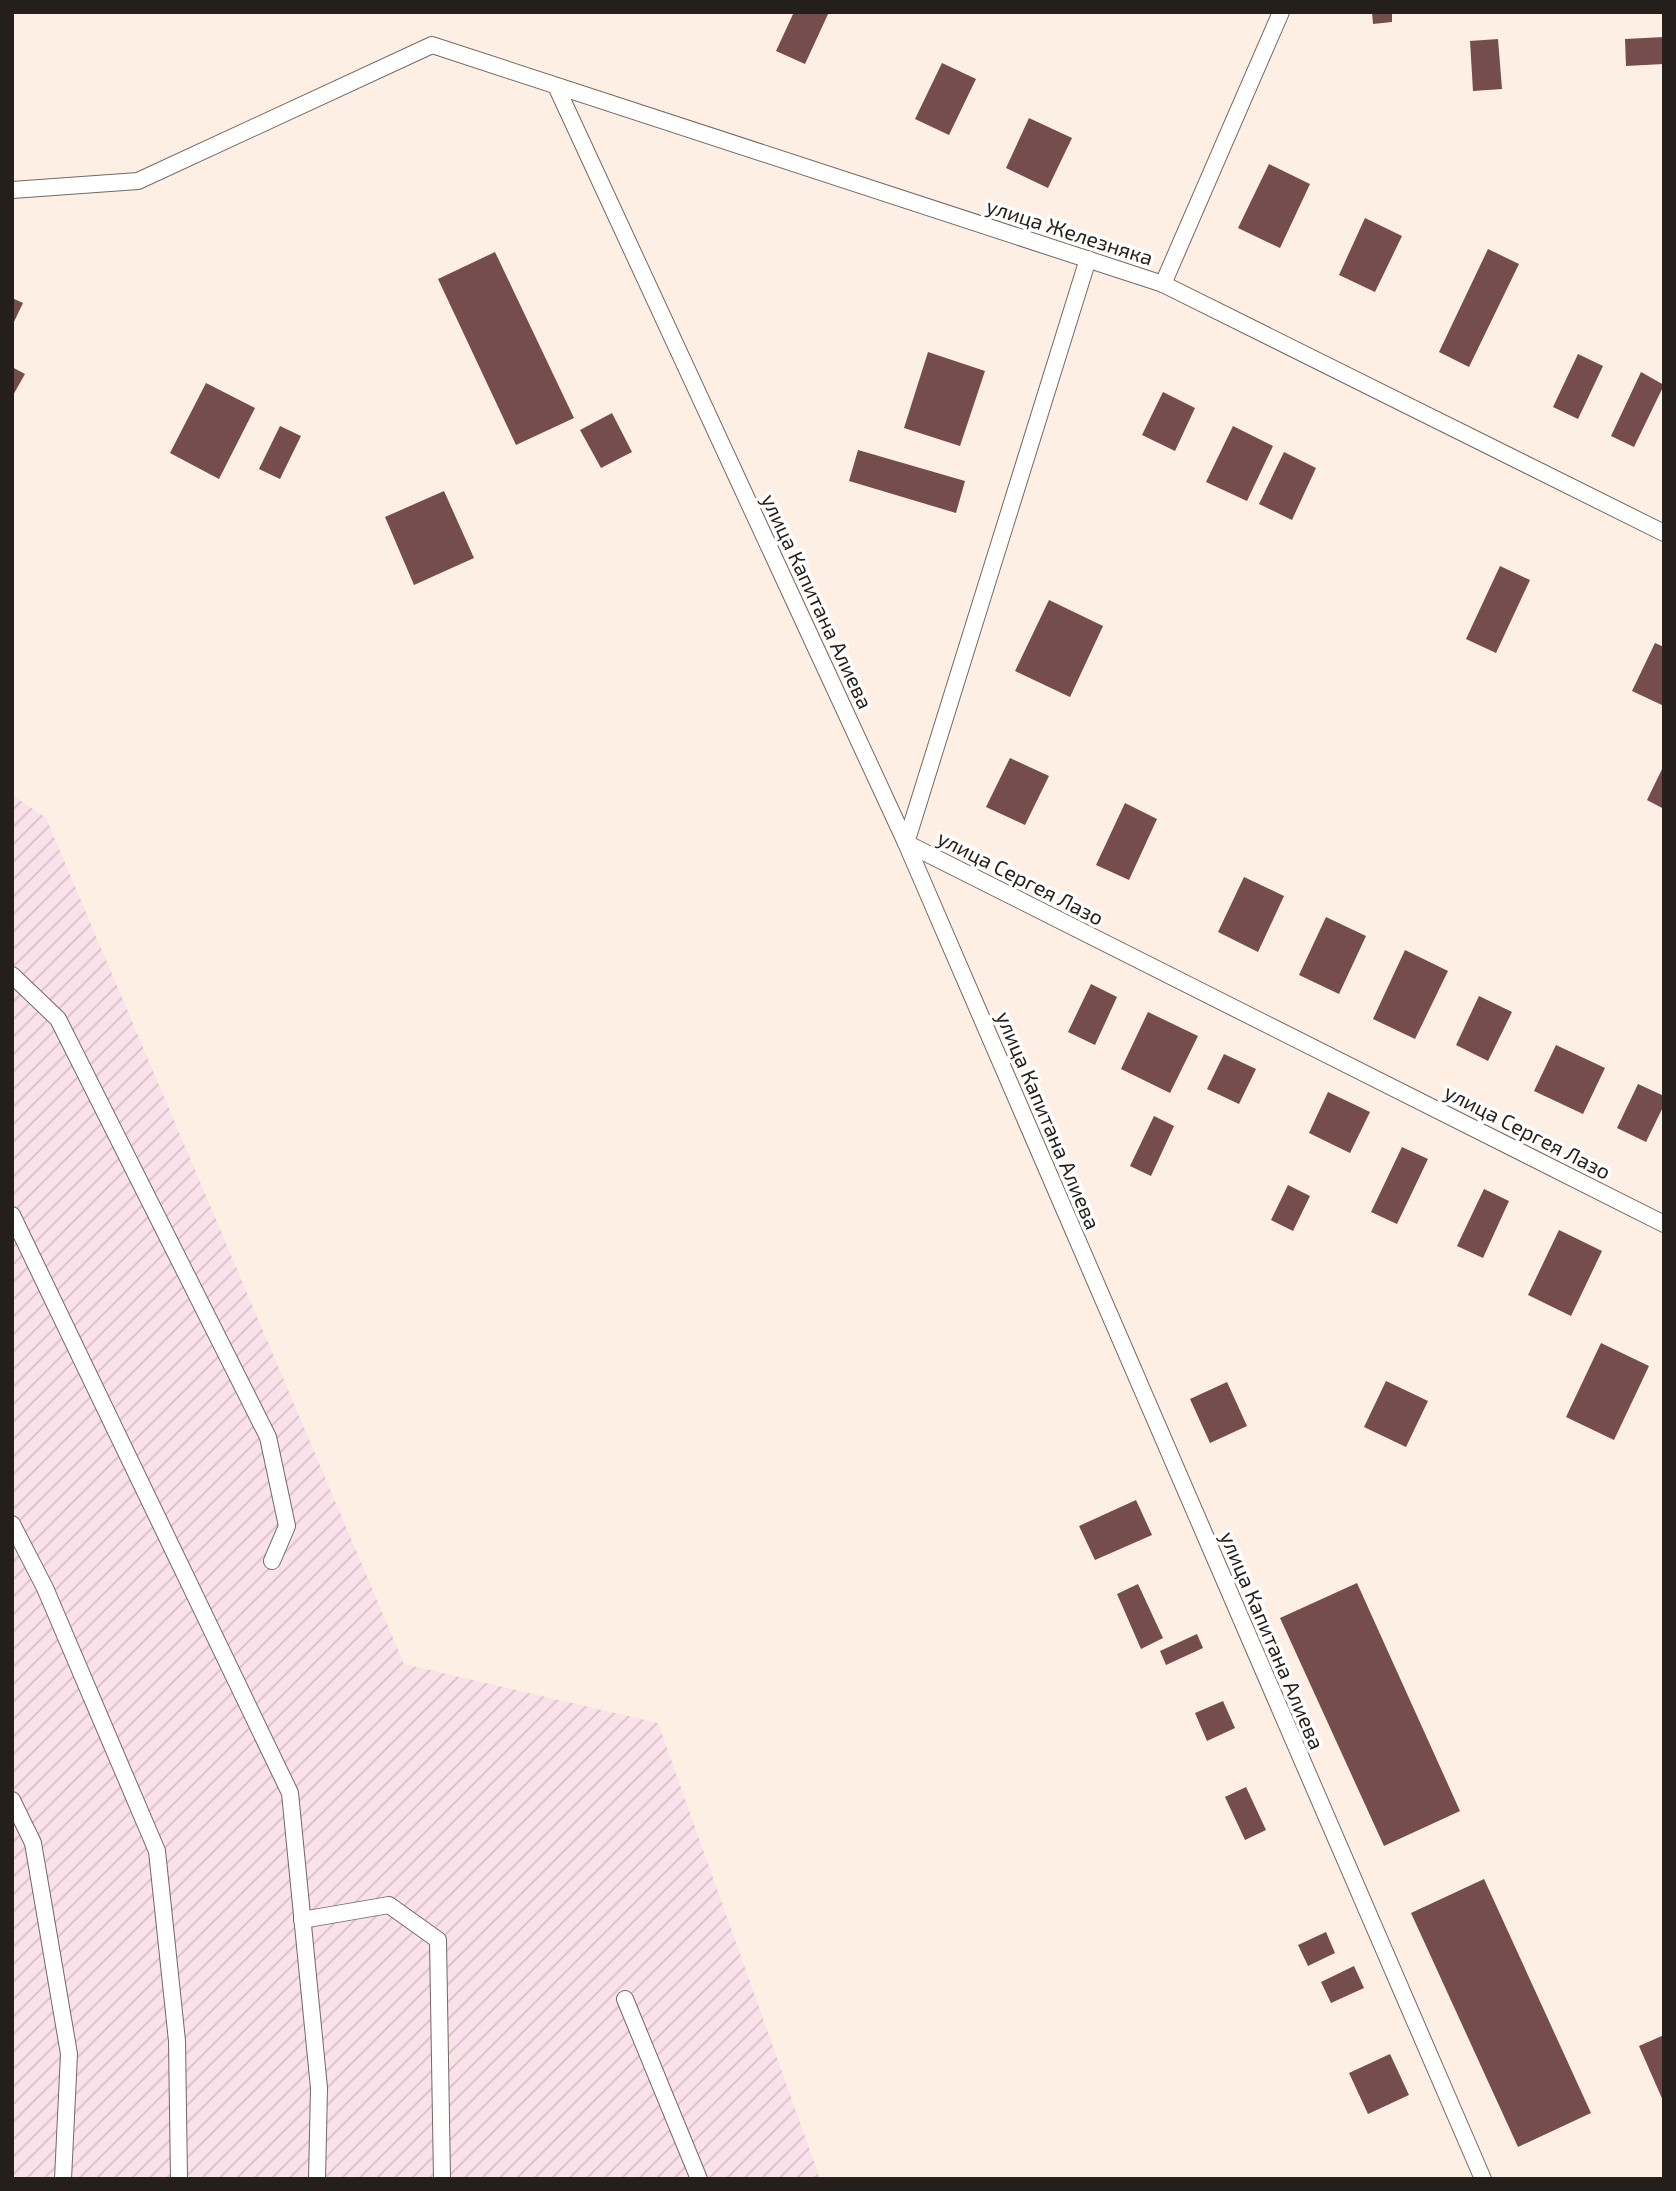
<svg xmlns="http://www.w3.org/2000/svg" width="1676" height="2191" viewBox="0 0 1676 2191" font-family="'Exo 2',sans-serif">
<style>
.industrial{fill:url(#industrial-furrows)}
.building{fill:#744d4c}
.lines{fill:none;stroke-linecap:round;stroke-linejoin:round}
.lane-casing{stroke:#756960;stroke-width:18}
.lane{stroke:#fff;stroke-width:16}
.labels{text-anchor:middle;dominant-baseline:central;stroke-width:7;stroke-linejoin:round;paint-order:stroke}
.street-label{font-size:21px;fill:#251f1b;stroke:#fff}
</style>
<defs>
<pattern id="industrial-furrows" width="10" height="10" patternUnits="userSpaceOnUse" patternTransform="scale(1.75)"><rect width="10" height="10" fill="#fae1ea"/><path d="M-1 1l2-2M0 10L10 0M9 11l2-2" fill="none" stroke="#d6c1c8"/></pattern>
</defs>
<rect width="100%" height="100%" fill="#feefe5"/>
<path class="industrial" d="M12,795L46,818L404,1664L658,1723L820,2179H12Z"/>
<g class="building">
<path d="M794,12H829L805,64L776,51Z"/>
<path d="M1372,12H1392V22L1373,24Z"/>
<path d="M1664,37V64L1626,66L1625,39Z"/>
<path d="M1498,39L1502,89L1473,91L1470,41Z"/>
<path d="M942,63L976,79L949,135L915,119Z"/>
<path d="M1029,118L1072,138L1048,188L1006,168Z"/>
<path d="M1269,164L1310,184L1280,248L1238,228Z"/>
<path d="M1365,218L1402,236L1375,292L1339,275Z"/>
<path d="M1488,249L1519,264L1469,367L1439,352Z"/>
<path d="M495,252L574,418L516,445L438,279Z"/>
<path d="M12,298L23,303L12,326Z"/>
<path d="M928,352L985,371L960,446L904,428Z"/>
<path d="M1578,354L1603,366L1578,419L1553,407Z"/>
<path d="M12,367L25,374L12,397Z"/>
<path d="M1641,372L1664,385L1634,447L1611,436Z"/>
<path d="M206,383L255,408L219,479L170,453Z"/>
<path d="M1163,392L1195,408L1175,451L1142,435Z"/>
<path d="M612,413L632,452L601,468L580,430Z"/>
<path d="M280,426L301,436L280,479L259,469Z"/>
<path d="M1233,426L1273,446L1247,501L1206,482Z"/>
<path d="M858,450L965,481L956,513L849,481Z"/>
<path d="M1284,452L1316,468L1292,520L1259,504Z"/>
<path d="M444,491L474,558L414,585L385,517Z"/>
<path d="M1500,566L1530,580L1496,653L1466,639Z"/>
<path d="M1049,600L1103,626L1070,697L1015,671Z"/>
<path d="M1655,643L1664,647V706L1632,691Z"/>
<path d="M1010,758L1049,776L1025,825L986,807Z"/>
<path d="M1664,765V809L1647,800Z"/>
<path d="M1125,803L1157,819L1129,880L1096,865Z"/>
<path d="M1244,877L1284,896L1258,952L1218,932Z"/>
<path d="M1326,917L1366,936L1339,994L1299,975Z"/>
<path d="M1405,950L1448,971L1415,1039L1373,1019Z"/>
<path d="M1091,984L1117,997L1095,1045L1068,1032Z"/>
<path d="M1479,996L1512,1012L1488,1061L1456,1045Z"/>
<path d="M1148,1012L1198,1036L1170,1093L1121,1069Z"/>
<path d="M1556,1045L1605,1068L1583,1114L1534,1091Z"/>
<path d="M1224,1054L1256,1069L1239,1104L1207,1089Z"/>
<path d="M1638,1084L1664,1096V1105L1646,1142L1617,1128Z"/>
<path d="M1328,1092L1370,1112L1350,1153L1309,1133Z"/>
<path d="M1154,1116L1174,1126L1151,1176L1130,1166Z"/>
<path d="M1402,1147L1428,1159L1397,1224L1371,1212Z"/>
<path d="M1288,1185L1310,1196L1293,1231L1271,1220Z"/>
<path d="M1484,1189L1509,1201L1483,1258L1457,1246Z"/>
<path d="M1559,1230L1602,1251L1571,1316L1528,1295Z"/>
<path d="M1601,1343L1649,1366L1614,1440L1566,1417Z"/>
<path d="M1386,1381L1428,1401L1406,1447L1364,1427Z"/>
<path d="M1227,1382L1247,1426L1210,1443L1190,1399Z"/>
<path d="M1136,1500L1152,1535L1095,1560L1079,1526Z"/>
<path d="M1357,1583L1460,1811L1384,1846L1280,1618Z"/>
<path d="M1138,1584L1163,1638L1141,1649L1117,1594Z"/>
<path d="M1197,1634L1203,1648L1166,1665L1160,1651Z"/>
<path d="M1223,1701L1235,1728L1207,1741L1195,1713Z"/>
<path d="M1246,1787L1266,1830L1245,1840L1225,1797Z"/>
<path d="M1484,1879L1591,2113L1518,2147L1411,1913Z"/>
<path d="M1326,1932L1335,1953L1308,1966L1298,1945Z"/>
<path d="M1354,1966L1364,1988L1331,2003L1321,1982Z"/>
<path d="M1664,2035V2103L1639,2046Z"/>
<path d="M1390,2054L1409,2095L1368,2114L1349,2073Z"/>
</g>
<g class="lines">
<g class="lane-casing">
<g id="lane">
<path d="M556,86L906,843L1483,2179"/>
<path d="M12,190L138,181L432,45L1163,284L1664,533"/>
<path d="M1088,259L906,843L1664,1224"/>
<path d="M1163,284L1281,12"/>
<path d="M12,975L58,1019L268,1437L287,1526L272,1561"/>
<path d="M12,1215L290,1793L319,2088L317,2179"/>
<path d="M12,1524L45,1588L157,1851L177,2041L179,2179"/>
<path d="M12,1800L33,1843L69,2054L63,2179"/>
<path d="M302,1920L389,1905L438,1940L442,2179"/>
<path d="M625,1999L699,2179"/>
</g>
</g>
<use href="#lane" class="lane"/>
</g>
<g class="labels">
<g class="street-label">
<text transform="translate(1070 231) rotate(18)">улица Железняка</text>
<text transform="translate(818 601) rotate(65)">улица Капитана Алиева</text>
<text transform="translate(1021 877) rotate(27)">улица Сергея Лазо</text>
<text transform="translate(1049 1120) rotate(67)">улица Капитана Алиева</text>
<text transform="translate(1528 1131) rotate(27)">улица Сергея Лазо</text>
<text transform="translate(1273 1640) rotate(67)">улица Капитана Алиева</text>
</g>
</g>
<rect width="1676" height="2191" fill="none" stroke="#251f1b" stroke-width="28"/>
</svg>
